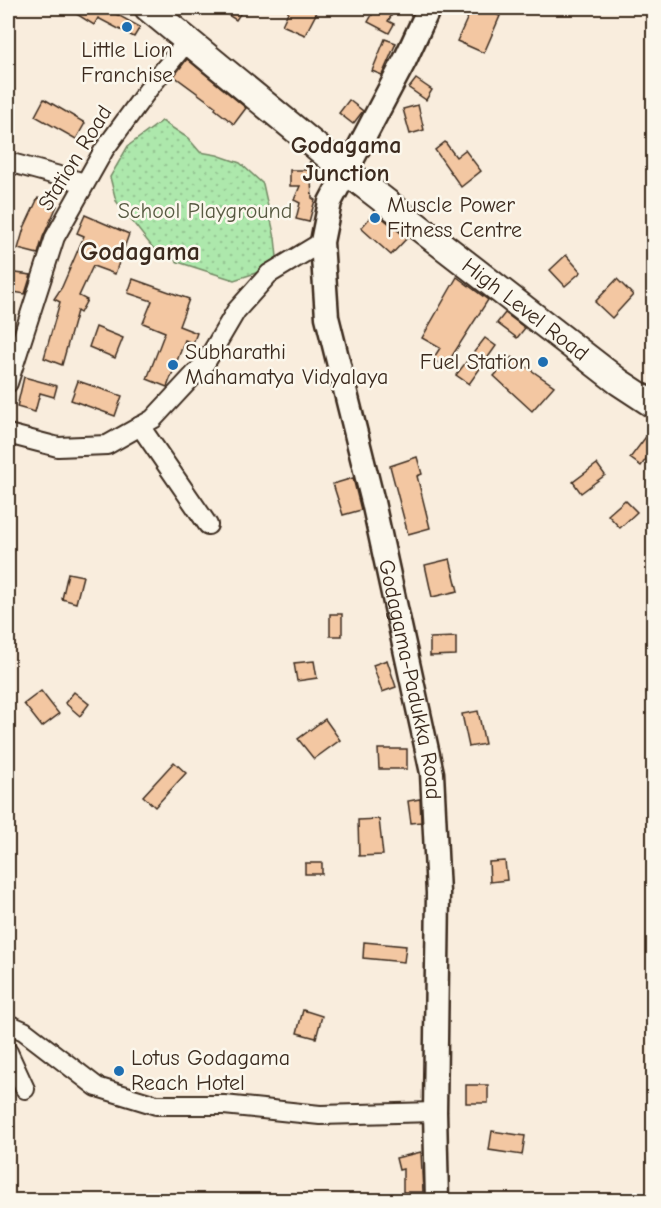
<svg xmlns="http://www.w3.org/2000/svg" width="661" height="1208" viewBox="0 0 661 1208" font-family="'Comic Neue',sans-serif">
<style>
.park{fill:url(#park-dots);stroke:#748965;stroke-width:1.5}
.building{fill:#f3c7a2;stroke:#3b2a1e;stroke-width:1.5}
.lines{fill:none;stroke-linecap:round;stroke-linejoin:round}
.minor-casing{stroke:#3b2a1e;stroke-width:22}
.major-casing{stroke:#3b2a1e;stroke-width:27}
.highway-casing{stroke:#3b2a1e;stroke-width:30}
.minor{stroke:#fbf7ec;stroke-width:18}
.major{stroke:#fbf7ec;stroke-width:22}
.highway{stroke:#fbf7ec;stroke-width:26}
.rail-casing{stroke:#3b2a1e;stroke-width:6}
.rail{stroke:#fbf7ec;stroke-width:4;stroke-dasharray:11;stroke-linecap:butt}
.poi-dot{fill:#1f6fb2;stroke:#fbf7ec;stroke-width:2}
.labels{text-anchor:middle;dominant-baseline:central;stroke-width:5;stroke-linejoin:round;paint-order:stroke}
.poi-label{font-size:22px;fill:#3b2a1e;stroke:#fbf7ec;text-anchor:start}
.street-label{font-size:22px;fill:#3b2a1e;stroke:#fbf7ec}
.park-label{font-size:22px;fill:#585a42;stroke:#fbf7ec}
.neighbourhood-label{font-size:24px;font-weight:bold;fill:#3b2a1e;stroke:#fbf7ec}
.quarter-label{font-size:26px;font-weight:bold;fill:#3b2a1e;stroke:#fbf7ec}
</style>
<defs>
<pattern id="park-dots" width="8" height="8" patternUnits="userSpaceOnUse" patternTransform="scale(1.5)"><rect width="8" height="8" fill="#ade8ac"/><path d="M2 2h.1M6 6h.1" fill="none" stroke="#96c794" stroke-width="1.8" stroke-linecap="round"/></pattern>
</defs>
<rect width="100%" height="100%" fill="#f9eddd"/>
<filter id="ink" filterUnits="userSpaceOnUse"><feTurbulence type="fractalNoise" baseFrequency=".0167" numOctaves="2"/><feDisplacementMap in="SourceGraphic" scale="12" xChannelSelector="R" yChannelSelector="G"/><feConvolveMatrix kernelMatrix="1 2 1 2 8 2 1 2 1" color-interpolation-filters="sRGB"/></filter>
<g filter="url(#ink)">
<path class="park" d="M162,121L188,138L200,152L217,155L240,163L263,184L275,238L277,257L262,271L234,280L178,262L153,248L116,201L110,177L128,146Z"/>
<g class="building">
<path d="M67,8H105L140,27L134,37L98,18L94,25Z"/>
<path d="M217,8H244L236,20Z"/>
<path d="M290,8H319L305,35L282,25Z"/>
<path d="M376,8H396L388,21L394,24L389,33L368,22Z"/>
<path d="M472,8H484L500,16L484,53L457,41Z"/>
<path d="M385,39L396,43L382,75L372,71Z"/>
<path d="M187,59L246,108L234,124L215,109L216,107L174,76Z"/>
<path d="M416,79L432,90L426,100L409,88Z"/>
<path d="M44,99L85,123L76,139L35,116Z"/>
<path d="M349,100L363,111L353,124L339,113Z"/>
<path d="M418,105L424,130L410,134L403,109Z"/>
<path d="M445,142L456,157L465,150L481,171L461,187L435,150Z"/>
<path d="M310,161L312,198L315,200L309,222L296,219L300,203L294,200L300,186H290V170H306Z"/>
<path d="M38,198L57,206L43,237L38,254L18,249L24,228Z"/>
<path d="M375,212L407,238L391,255L361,228Z"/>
<path d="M85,215L129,234L115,274L93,266L79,296L87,300L80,313L77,311L62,365L44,358L60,302L54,299L62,287L84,236L77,233Z"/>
<path d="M566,255L581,272L565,286L550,270Z"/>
<path d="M8,272L31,275L25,294L8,291Z"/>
<path d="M457,277L488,300L445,367L433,359L440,348L422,338Z"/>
<path d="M133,279L189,299L179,326L197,333L193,343L185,340L167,387L147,379L165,332L143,323L152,301L128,293Z"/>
<path d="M617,279L633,295L612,318L595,302Z"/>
<path d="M505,313L525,328L517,338L497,323Z"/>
<path d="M96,327L123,338L115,358L89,347Z"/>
<path d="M485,338L496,346L469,384L456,375Z"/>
<path d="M512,357L554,386L532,411L494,376Z"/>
<path d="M24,377L57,386L54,397L40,393L35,412L17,407Z"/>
<path d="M78,381L122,396L115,416L71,400Z"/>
<path d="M654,426V448L641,466L630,458Z"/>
<path d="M417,457L422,474L417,476L430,528L408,534L390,466Z"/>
<path d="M597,464L605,475L581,493L573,482Z"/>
<path d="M353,478L361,510L343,515L333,484Z"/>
<path d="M625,500L637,512L620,528L608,515Z"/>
<path d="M450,559L458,591L432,597L425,565Z"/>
<path d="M68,573L83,576L76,603L62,599Z"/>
<rect x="330" y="614" width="12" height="22"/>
<path d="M456,637V655L430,656V638Z"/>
<path d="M387,660L396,687L382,692L373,665Z"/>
<path d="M314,661L317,678L297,681L294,663Z"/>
<path d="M41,691L59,714L42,727L24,704Z"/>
<path d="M74,692L89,704L80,716L65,703Z"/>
<path d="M478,711L485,744L469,747L462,714Z"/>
<path d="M325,719L340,740L314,759L298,739Z"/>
<path d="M378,749H407V769H379Z"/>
<path d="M174,762L186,773L155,807L143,796Z"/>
<path d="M420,799L421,822L411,823L408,801Z"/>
<path d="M379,819L383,855L359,856L358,820Z"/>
<path d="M505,861L507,880L490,882L489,862Z"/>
<rect x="305" y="863" width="17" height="11"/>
<path d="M364,942L406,946L404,962L363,958Z"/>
<path d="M303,1010L322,1016L316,1038L297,1033Z"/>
<rect x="466" y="1085" width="22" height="18"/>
<path d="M492,1131L525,1136L522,1155L489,1150Z"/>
<path d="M421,1152L423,1192H403V1169L399,1170L396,1158Z"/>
</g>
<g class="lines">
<g class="minor-casing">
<g id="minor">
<path d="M8,162L85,183"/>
<path d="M8,383L55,237L104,150L150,87L188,40"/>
<path d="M140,426L208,525"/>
<path d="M8,434L58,447L107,445L153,419L206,362L236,311L269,274L322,242"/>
<path d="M8,1024L24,1031L97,1087L156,1105H224L320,1115L435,1112"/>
<path d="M8,1052L25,1089"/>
</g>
</g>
<g class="major-casing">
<g id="major">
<path id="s1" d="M429,8L405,60L330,202L322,242L327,317L373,502L432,773L438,893L435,1112L437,1200"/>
</g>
</g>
<g class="highway-casing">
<g id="highway">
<path id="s2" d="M148,8L346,171L619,382L654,405"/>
</g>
</g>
<use href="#minor" class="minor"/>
<use href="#major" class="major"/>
<use href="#highway" class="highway"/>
<g class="rail-casing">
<path id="rail" d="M8,1199V1200"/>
</g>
<use href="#rail" class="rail"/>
</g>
</g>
<g class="poi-dot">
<circle cx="127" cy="27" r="6"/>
<circle cx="375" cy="218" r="6"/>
<circle cx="543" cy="362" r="6"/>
<circle cx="173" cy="365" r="6"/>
<circle cx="119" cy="1071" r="6"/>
</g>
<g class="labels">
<g class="poi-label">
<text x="127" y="50" text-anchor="middle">Little Lion<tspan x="127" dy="25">Franchise</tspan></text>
<text x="387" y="205">Muscle Power<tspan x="387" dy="25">Fitness Centre</tspan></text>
<text x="185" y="352">Subharathi<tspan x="185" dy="25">Mahamatya Vidyalaya</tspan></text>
<text x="531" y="362" text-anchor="end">Fuel Station</text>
<text x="131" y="1058">Lotus Godagama<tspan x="131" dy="25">Reach Hotel</tspan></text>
</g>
<g class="street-label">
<text transform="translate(75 158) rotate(-58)">Station Road</text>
<text stroke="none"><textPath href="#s2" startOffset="483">High Level Road</textPath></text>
<text stroke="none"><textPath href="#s1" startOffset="706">Godagama-Padukka Road</textPath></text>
</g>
<g class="park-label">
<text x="205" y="211">School Playground</text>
</g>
<g class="neighbourhood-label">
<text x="346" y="145">Godagama<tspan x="346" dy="28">Junction</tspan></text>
</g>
<g class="quarter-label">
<text x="140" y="252">Godagama</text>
</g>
</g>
<rect width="661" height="1208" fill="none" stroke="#fbf7ec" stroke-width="30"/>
<rect x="15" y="15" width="631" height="1178" fill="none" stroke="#3b2a1e" stroke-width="2" filter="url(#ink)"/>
</svg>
